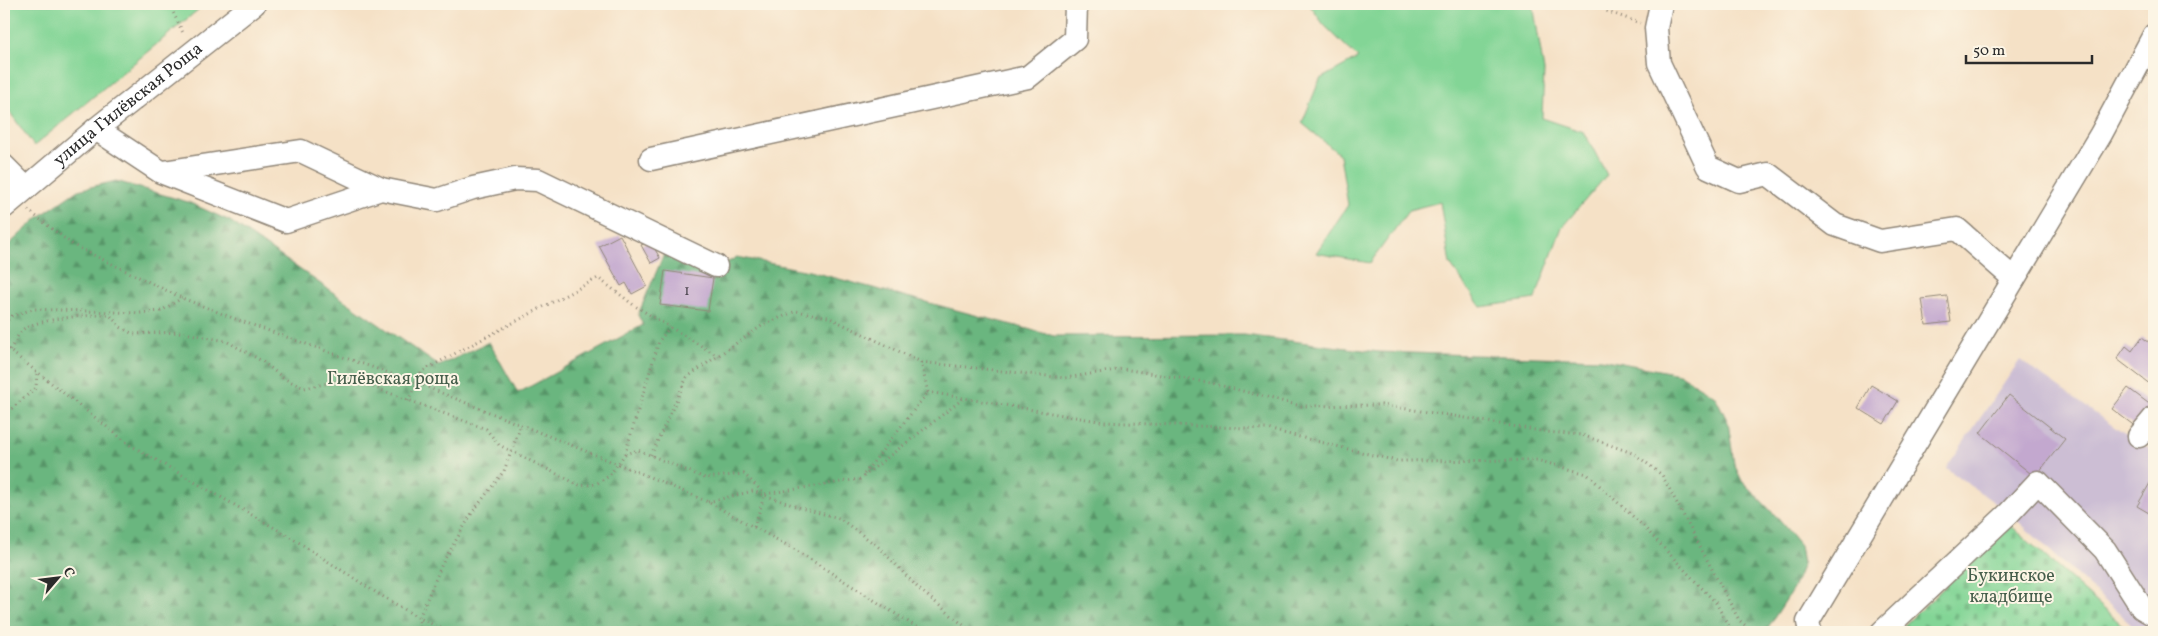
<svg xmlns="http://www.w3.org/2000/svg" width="2158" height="636" viewBox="0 0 2158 636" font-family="Vollkorn,serif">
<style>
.industrial{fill:#ccbed4}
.green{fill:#83d596;stroke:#578060}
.forest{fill:url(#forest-firs);stroke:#4a7055}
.cemetery{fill:url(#cemetery-stones);stroke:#578060}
.building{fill:#c3a8cf}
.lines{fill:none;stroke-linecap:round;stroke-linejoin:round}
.minor-casing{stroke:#908678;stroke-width:25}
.path{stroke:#908678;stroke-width:3;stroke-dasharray:1 4;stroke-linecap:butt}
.minor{stroke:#fff;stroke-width:22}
.labels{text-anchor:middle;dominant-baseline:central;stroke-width:4;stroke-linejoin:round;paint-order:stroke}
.number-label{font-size:15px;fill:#514a54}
.street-label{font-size:18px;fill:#2b2b2b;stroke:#fcf5e5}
.park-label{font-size:18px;fill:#455e4b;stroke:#fcf5e5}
</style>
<defs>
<pattern id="forest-firs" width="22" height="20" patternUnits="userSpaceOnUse" patternTransform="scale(1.25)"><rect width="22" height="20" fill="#6ab67f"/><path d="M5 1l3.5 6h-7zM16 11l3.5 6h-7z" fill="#579468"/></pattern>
<pattern id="cemetery-stones" width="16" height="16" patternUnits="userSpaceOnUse" patternTransform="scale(1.25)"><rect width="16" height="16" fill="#83d596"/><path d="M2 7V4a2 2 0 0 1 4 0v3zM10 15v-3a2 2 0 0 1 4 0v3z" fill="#71b781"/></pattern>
</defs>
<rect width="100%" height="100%" fill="#fcf5e5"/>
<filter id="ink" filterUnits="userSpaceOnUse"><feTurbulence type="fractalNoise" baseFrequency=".02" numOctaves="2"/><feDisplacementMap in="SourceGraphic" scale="10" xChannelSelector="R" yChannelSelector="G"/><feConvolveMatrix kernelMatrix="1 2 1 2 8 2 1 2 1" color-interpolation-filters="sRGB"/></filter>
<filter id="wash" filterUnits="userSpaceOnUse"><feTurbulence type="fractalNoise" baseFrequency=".0096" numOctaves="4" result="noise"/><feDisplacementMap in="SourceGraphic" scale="20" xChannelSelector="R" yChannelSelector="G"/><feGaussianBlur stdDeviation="1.12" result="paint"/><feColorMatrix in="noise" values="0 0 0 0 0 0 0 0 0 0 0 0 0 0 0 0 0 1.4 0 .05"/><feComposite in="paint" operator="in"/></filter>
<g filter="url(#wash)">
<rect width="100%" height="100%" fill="#f5e1c6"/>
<path class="industrial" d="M2020,360L2130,438L2154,451V632H2139L2009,513L1946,468Z"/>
<g class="green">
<path d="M4,4H205L34,146L4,104Z"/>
<path d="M1309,4H1533L1544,71L1542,118L1584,132L1607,175L1562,227L1535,299L1481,307L1450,264L1440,202L1409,210L1370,263L1316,253L1348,205L1340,155L1302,123L1320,79L1358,58L1324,25Z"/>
</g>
<path class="forest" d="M116,181L188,202L230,221L439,366L489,342L518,393L643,325L638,315L666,249L714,270L737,257L809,271L1054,336L1244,335L1379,352L1601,359L1679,374L1715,396L1728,422L1734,464L1742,481L1775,515L1800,545L1803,564L1793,589L1765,632H4V249L39,217L78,190Z"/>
<path class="cemetery" d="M2010,525L2130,632H1897Z"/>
<g id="blocks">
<g class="building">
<path d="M620,235L647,286L632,294L626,283L621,286L599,246Z"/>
<path d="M650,241L660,258L651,263L641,245Z"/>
<path d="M665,271L713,278L708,311L660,305Z"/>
<path d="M1947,296L1951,322L1926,325L1922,299Z"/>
<path d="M2142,337L2150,343L2153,339L2154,340V376L2152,379L2154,381L2151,385L2117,359L2126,346L2132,351Z"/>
<path d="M1871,385L1898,401L1884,424L1858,408Z"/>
<path d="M2128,388L2152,406L2136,427L2112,409Z"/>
<path d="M2009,395L2065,439L2035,477L1980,433Z"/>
<path d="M2154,476V516L2137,506Z"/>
</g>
</g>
</g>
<g filter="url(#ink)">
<use href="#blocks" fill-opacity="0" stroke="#908678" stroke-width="1"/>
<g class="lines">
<g class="minor-casing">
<g id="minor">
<path d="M1661,4L1656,28L1659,63L1708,167L1739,181L1768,174L1835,225L1880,241L1957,229L2014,279"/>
<path d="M96,129L161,172L286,221L381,189L437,200L473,188L515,179L538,180L716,266"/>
<path d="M651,159L1028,77L1075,39L1076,4"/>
<path d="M4,166L26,188"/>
<path d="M163,172L301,151L381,189"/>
<path id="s1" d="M4,207L96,129L254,4"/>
<path d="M2139,436L2154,418"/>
<path d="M1810,632L1808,622L2101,134L2154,35"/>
<path d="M1882,632L2009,513L2038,482L2105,550L2142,608L2154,615"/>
</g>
</g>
<g class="path">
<path d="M169,4L184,35"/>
<path d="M1600,4L1606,11L1640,23"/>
<path d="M28,210L73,245L182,298L238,320L417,383L645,475L708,502L794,549L924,632"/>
<path d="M4,323L12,316L33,309L140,313L161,311L182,298"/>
<path d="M4,346L130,445L292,538L372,590L419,618L449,632"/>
<path d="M10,350C14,343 18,333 25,328C39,319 92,314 110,315L120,327L133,334L179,332L226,341L262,361L283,378L304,388L340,381H357L486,429L499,445L581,486L596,484L609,476L625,454L638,450L705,478L744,474L765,494"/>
<path d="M921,362L928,392L1104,422L1267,429L1397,461L1537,460L1587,474L1641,524L1716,603L1732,632"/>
<path d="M408,401L422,371L598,278L635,306L718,356"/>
<path d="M4,415L36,388L37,372"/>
<path d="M625,454L659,341L670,327"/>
<path d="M651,455L687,377L763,325L796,311L828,317L921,362L1065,378L1123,369L1211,383L1301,406L1381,405L1454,416L1546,432L1582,435L1635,454L1662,475L1739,620L1753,632"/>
<path d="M864,474L928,392"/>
<path d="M708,502L753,491L801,508L839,518L880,548L919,589L972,632"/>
<path d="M754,527L765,494L860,479L964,398"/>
<path d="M420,632L419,618L442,564L472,513L504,471L521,425"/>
</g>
<use href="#minor" class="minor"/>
</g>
</g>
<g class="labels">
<g class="number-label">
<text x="687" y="291">1</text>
</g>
<g class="street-label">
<text stroke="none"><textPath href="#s1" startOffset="161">улица Гилёвская Роща</textPath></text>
</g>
<g class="park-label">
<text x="393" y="379">Гилёвская роща</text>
<text x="2011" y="576">Букинское<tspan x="2011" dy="21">кладбище</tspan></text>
</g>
</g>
<rect width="2158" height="636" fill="none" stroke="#fcf5e5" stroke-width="20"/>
<g transform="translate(58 578) rotate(62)" stroke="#fcf5e5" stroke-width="4" paint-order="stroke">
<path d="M0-4L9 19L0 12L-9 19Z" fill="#2b2b2b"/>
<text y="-8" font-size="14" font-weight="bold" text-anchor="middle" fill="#2b2b2b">С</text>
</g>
<path d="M1966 55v8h126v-8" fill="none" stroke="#2b2b2b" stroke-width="2.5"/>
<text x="1973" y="55" font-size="15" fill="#2b2b2b" stroke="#fcf5e5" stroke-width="4" paint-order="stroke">50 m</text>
</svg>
